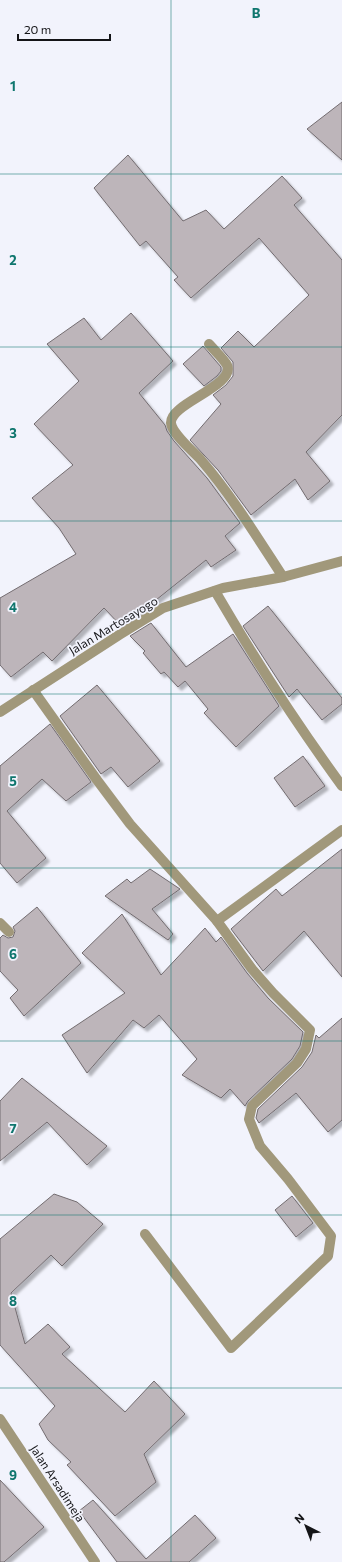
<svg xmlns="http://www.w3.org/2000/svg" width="342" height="1562" viewBox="0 0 342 1562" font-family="Commissioner,sans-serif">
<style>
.building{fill:#bdb5ba;stroke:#736c70;filter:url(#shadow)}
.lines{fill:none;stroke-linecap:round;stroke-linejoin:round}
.street{stroke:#a1987b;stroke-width:10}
.grid{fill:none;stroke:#0f766e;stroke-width:1;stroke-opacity:0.55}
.labels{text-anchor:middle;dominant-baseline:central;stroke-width:3.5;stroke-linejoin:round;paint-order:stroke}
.street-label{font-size:12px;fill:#141417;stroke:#f2f3fc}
.grid-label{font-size:13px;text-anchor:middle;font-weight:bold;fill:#0f766e;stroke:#f2f3fc;stroke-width:3.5;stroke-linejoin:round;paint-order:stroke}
</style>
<defs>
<filter id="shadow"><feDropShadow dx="3.5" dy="3.5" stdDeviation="1" flood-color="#0004"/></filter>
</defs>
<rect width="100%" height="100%" fill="#f2f3fc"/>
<g class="building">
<path d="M342,102V160L307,129Z"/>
<path d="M128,155L183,221L206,210L224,229L282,176L302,198L294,205L342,260V415L306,452L330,481L308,500L295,479L251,515L218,470L190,440L221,404L213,395L226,385L233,376V362L221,348L238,331L254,347L309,295L259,238L191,298L174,280L178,277L146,241L140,246L94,188Z"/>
<path d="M131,313L173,361L139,393L165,425L167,431L174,441L207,478L240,523L225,536L236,550L211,567L206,560L141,612L142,613L121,626L104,608L52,661L43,652L11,677L0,665V598L76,554L59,528L32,498L73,465L34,424L79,381L47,344L84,318L101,340Z"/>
<path d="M203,346L221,367V371L217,376L204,386L183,364Z"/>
<path d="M268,606L342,698V704L322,720L297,689L289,697L243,626Z"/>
<path d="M151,623L186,667L233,634L279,706L236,747L204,713L208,709L185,681L178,687L164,672L161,674L143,653L145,651L130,636Z"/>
<path d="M97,685L160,761L128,787L111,767L101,774L60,716Z"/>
<path d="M50,724L91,782L66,801L42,779L7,811L46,858L17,883L0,863V766Z"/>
<path d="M303,756L325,786L295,807L274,778Z"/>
<path d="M342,849V977L304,931L263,971L231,929L276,889L282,896Z"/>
<path d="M150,869L180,889L152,909L173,934L168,940L105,896L127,879L131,883Z"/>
<path d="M37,907L81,963L24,1016L10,998L18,990L0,971V938L3,935L8,938L13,937L15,931L13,927Z"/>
<path d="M122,914L161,975L205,928L216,942L221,937L247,973L268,998L303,1032L300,1046L292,1059L248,1101L245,1106L230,1089L221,1098L182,1075L197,1059L159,1015L144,1028L133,1020L87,1073L62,1035L125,993L82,953Z"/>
<path d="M342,1018V1120L328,1132L296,1093L259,1123L256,1118L258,1109L302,1067L312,1052L316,1035L319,1038Z"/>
<path d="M22,1078L107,1146L87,1165L47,1122L0,1161V1101Z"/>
<path d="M54,1194L77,1202L103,1224L62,1266L51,1255L11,1293L25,1344L48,1324L70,1347L62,1354L125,1412L154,1381L185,1414L144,1454L156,1482L115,1516L67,1465L71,1462L48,1440L39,1424L55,1406L0,1345V1239Z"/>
<path d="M292,1196L313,1223L296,1237L275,1210Z"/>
<path d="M0,1480L44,1527L4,1562H0Z"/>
<path d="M93,1500L146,1559L195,1515L216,1538L189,1562H117L79,1511Z"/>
</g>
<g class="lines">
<g class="street">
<path d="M209,344C214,350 223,358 227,365C236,386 170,403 171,423C172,434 194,452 201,460C232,496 257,537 283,577"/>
<path d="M215,591C254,658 296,723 342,786"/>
<path d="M33,690L97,780L130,824L217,921L252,969L273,993L310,1030L306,1049L297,1063L252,1106L249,1119L260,1146L288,1179L331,1236L328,1256L231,1348L145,1234"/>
<path d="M0,712L119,635L163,608L223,588L283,577L342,561"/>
<path d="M217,921L342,830"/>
<path d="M0,923L9,932"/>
<path d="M0,1419L95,1562"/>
</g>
</g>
<path class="grid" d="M171,0V1562M0,174H342M0,347H342M0,521H342M0,694H342M0,868H342M0,1041H342M0,1215H342M0,1388H342"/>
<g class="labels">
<g class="street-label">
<text transform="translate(113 625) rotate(-31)">Jalan Martosayogo</text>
<text transform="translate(58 1483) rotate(57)">Jalan Arsadimeja</text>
</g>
</g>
<g class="grid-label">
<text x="256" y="18">B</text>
<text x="13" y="91">1</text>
<text x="13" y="265">2</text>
<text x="13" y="438">3</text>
<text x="13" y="612">4</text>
<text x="13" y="786">5</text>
<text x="13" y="959">6</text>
<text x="13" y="1133">7</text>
<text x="13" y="1306">8</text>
<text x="13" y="1480">9</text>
</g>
<g transform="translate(306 1526) rotate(318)" stroke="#f2f3fc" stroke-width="3" paint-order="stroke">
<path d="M0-3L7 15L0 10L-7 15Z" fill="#141417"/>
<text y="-6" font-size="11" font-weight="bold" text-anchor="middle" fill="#141417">N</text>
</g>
<path d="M18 34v6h92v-6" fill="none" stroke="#141417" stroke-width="2"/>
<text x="24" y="34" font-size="12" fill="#141417" stroke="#f2f3fc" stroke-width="3" paint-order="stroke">20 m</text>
</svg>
